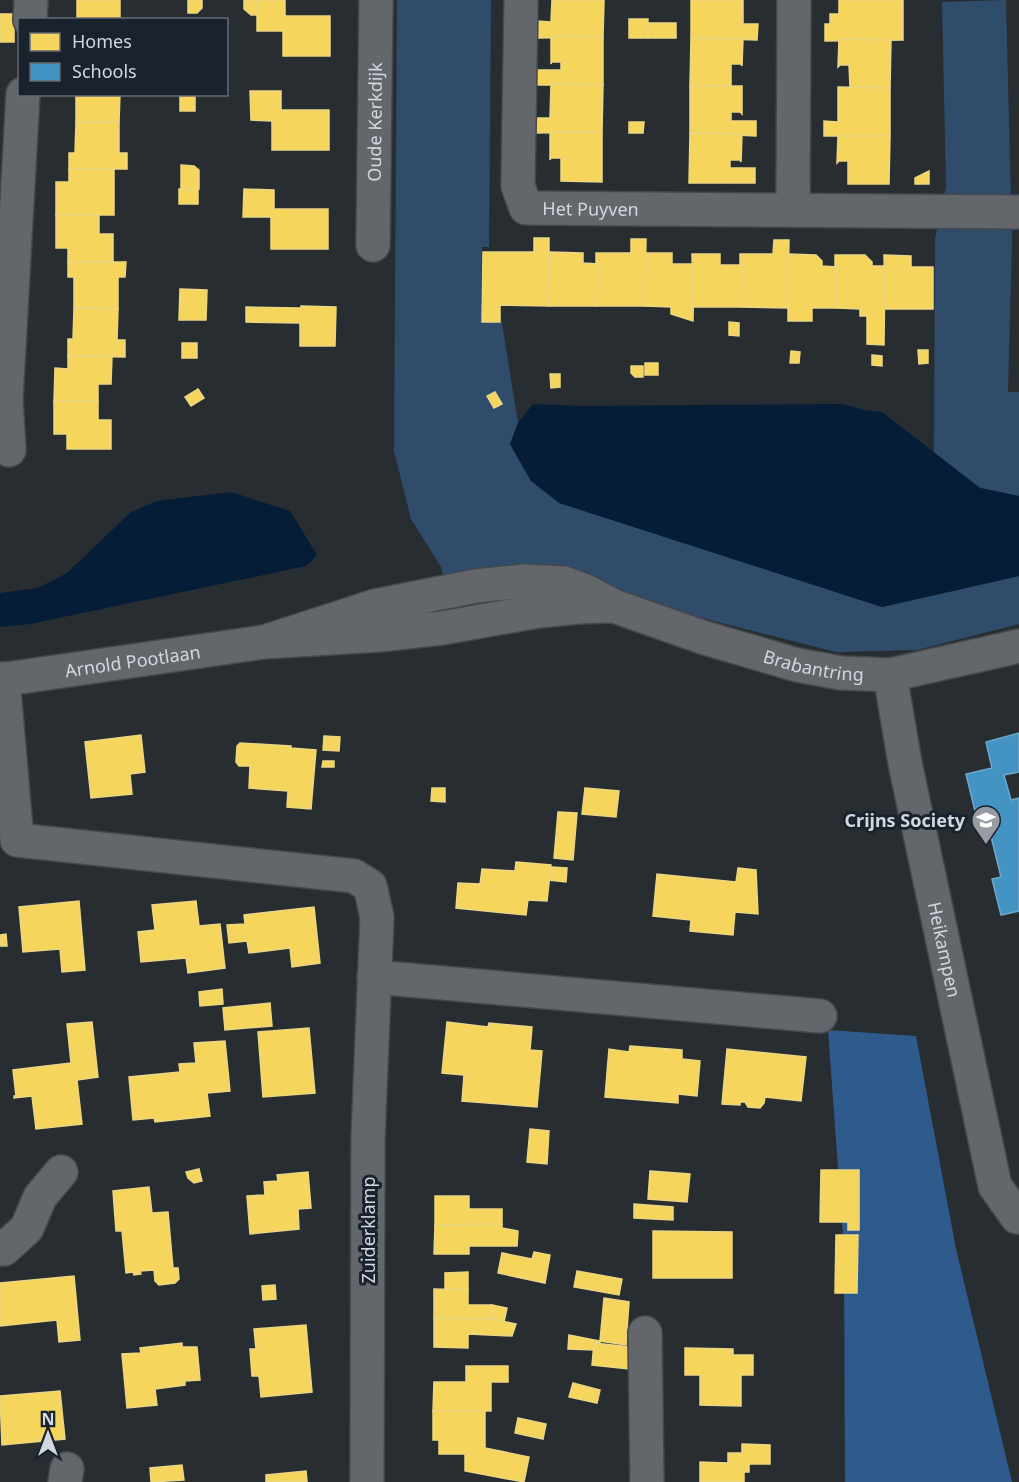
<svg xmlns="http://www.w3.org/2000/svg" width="1019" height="1482" viewBox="0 0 1019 1482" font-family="'Noto Sans',sans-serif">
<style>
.green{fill:#304c6b}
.forest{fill:#2f5b8c}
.water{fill:#051d37}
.homes{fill:#f6d55c;stroke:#ebd683;stroke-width:1.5}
.schools{fill:#4393c3;stroke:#6ea8cb;stroke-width:1.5}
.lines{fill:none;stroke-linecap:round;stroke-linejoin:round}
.minor-casing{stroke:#44484d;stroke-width:36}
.tertiary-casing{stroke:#44484d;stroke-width:36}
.minor{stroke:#63676c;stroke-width:33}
.tertiary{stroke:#63676c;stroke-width:33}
.labels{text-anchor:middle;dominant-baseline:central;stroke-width:6;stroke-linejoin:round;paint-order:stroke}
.street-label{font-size:18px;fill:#d2d8df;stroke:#1a232d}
.poi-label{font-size:18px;font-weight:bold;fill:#d2d8df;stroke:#1a232d;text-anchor:end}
</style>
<rect width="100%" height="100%" fill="#282d32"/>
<g class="green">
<path d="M397,0H491L489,247H482L481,304L499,305L518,423L510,444L531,481L560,503L882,607L1019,576V624L917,650L836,652L651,605L444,581L441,567L411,519L394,451Z"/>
<path d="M1006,0L1012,240L1008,392H1019V496L980,488L934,453L935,239L946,187L942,2Z"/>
</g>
<path class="forest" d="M828,1030L916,1036L956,1249L1012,1482H845L844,1250Z"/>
<g class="water">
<path d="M533,404L583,406L842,404L864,410L882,412L980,488L1019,496V576L882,607L559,503L531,481L510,444L518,423Z"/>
<path d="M231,492L290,511L317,555L306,566L30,624L0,627V593L38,588L67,573L131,512L157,501Z"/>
</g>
<g class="homes">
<rect x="77" y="0" width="43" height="20"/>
<path d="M188,0H202V8L197,13H188Z"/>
<path d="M244,0H257V15H251L244,9Z"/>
<path d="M257,0H285V16H330V56H283V31H257Z"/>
<path d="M552,0H604L603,37L537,38V21L551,22Z"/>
<path d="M691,0H743V24H758L757,40L691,38Z"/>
<path d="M839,0H903V40L825,41V24H830V14H839Z"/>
<path d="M0,13V14H14V42H0Z"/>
<rect x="629" y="19" width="19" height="19"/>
<rect x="648" y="23" width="28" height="15"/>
<path d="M551,36L603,37V85H537V70H561V62H552L551,64Z"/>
<path d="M691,38L743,39L742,66L741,64H731V86H690Z"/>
<path d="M839,39L891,40L890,88L850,87L849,65H840L838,67Z"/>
<path d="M551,84L603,85L602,132L536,133V118H550Z"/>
<path d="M690,86H742V114L740,112H731V121H756V136L690,133Z"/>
<path d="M838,87L890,88V136H824V121L838,122Z"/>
<path d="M250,91H281V110H329V150H272V121L251,120Z"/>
<path d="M76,94H120L119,122H76Z"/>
<rect x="180" y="94" width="15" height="17"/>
<path d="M76,122H119V153H127V169H69V153H75Z"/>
<path d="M629,122H644L643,133H629Z"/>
<path d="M550,132H602V182L561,181V158H551L550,160Z"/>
<path d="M690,133L742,134L741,162L740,160H730V168H755V183H689Z"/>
<path d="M838,136H890L889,184H848V161H839L837,163Z"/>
<path d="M181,165L194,166L199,170V189H181Z"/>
<path d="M69,169H114V215H56V182H69Z"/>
<path d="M929,171V184H915V178Z"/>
<rect x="179" y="189" width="19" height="15"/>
<path d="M244,189L274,190V209H328V249H271V217H243Z"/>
<path d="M56,215H99V234H113V262H68V248H56Z"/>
<path d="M534,238H549V306L500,305V322H482L483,252H534Z"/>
<path d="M631,239H646L645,306H597L598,264H596V253H631Z"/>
<path d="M774,240H789L788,308L741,307L742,265H740V254H773Z"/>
<path d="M550,252L583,253V263L598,264L597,306H549Z"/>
<path d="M646,253H672V264H694L693,321L671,314V307L645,306Z"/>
<path d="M692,254H720V265H742L741,307H693Z"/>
<path d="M788,254L816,255L822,261V266L837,267V308H812V321H788Z"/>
<path d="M835,255H865L872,262V266H885L884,345L867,344V316H860V309L837,308V267H835Z"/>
<path d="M884,255L911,256V267H933V309H885Z"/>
<path d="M68,262H126L125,277H118V309L74,308V277H68Z"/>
<path d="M180,289L207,290L206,320H179Z"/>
<path d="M301,306L336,307L335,346H300V323L246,322V307L301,308Z"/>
<path d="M74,308L118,309L117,340H125V357L68,356V339H73Z"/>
<path d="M729,322L739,323V336L729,335Z"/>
<rect x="182" y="343" width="15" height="15"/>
<path d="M918,350H928V363L919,364Z"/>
<path d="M791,351L800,352L799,363H790Z"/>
<path d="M872,355L882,356V366L872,365Z"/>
<path d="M68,356H112L111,384H98V401H54L55,368L68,369Z"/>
<rect x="645" y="363" width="13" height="12"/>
<path d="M631,366H643V377H635L631,373Z"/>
<path d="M550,374H560V387L551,388Z"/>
<path d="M198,389L204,398L191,406L185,397Z"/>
<path d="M495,392L502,404L494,408L487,396Z"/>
<path d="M54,401H98V420H111V449H67V434H54Z"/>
<path d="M141,735L145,772L130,774L132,794L91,798L85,742Z"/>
<path d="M324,736L340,737L339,751L323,750Z"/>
<path d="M240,743L291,746V748L316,750L311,809L287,807L288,791L249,788L250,766H239L236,762L237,746Z"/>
<path d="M323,761H334V767H322Z"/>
<path d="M432,788H445V802L431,801Z"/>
<path d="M585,788L619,791L616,817L582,814Z"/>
<path d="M558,812L577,813L573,860L554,858Z"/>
<path d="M516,862L551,865L547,901L528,900L526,915L456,908L458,883L480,884L482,869L515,871Z"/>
<path d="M551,867L567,868L566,882L549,880Z"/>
<path d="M738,868L756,870L758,914L735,912L733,935L690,931L691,920L653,916L657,874L736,882Z"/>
<path d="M79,901L85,970L62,972L60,949L23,952L19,907Z"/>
<path d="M196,901L199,926L220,924L225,968L188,973L186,958L141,962L138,932L155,930L152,905Z"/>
<path d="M314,907L320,963L292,967L290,948L249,953L247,941L229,943L227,925L245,924L244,915Z"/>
<path d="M6,934L7,946H0V935Z"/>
<path d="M222,989L223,1004L200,1006L199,992Z"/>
<path d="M270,1003L272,1026L225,1030L223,1008Z"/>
<path d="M92,1022L98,1077L77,1080L82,1124L36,1129L32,1096L14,1098V1096H16L13,1070L71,1063L67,1024Z"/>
<path d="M447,1022L488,1027L489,1023L532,1027L530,1050L542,1051L537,1107L462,1101L464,1075L442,1073Z"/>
<path d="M309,1028L315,1093L263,1097L258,1032Z"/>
<path d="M225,1041L230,1091L207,1093L210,1116L155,1122L154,1118L133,1120L129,1077L180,1072L179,1064L196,1063L194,1043Z"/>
<path d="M630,1046L682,1050V1059L700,1061L697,1096L678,1094V1103L605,1097L609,1049L629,1052Z"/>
<path d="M727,1049L806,1057L801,1101L765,1097L764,1103L760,1108L748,1107L745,1102H740V1105L722,1104Z"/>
<path d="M530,1129L549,1131L547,1164L527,1162Z"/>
<path d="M199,1169L202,1181L194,1183L188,1178L186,1172Z"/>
<path d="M821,1170H859V1230H848V1222H820Z"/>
<path d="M650,1171L690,1174L687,1202L648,1199Z"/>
<path d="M308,1172L311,1208L298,1209L299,1229L250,1234L247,1196L265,1195L264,1182L278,1181L277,1175Z"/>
<path d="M149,1187L152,1213L168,1212L173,1268H178L179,1279L175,1283L159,1285L155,1281L154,1270L140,1271L141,1274L134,1275L133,1272L126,1273L122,1231H116L113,1191Z"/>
<path d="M435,1196H469V1209H502V1224L435,1225Z"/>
<path d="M634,1204L673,1207V1220L634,1218Z"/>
<path d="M502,1224V1228L518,1231L517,1246H469V1254H434L435,1225Z"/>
<path d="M653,1231L732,1232V1278H653Z"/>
<path d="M836,1235H858L857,1293H835Z"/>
<path d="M534,1252L550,1255L545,1283L498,1273L502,1253L532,1259Z"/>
<path d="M577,1271L622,1279L619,1295L574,1287Z"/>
<path d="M468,1272V1290L445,1289V1273Z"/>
<path d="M74,1276L80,1340L59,1342L57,1320L0,1326V1283Z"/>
<path d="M275,1285L276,1299L263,1300L262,1286Z"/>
<path d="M434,1289L468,1290V1305H492V1319L434,1318Z"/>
<path d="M604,1298L629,1302L626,1345L600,1341Z"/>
<path d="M492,1305L507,1308L504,1322L492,1319Z"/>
<path d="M434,1318L492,1319L516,1324L512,1336L468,1334V1348L434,1347Z"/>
<path d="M306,1325L312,1392L261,1397L259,1376H252L250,1349H256L254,1329Z"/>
<path d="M569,1335L600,1341V1343H594V1350L568,1349Z"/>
<path d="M182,1343V1347H197L200,1380L185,1381V1385L155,1389L157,1405L127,1408L122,1354L141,1353L140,1348Z"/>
<path d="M594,1343L631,1347L629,1369L592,1365Z"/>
<path d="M685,1348L733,1349V1355H753V1375H741V1406L700,1405V1375H685Z"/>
<path d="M466,1366H508V1382H491V1411H433L434,1382H466Z"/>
<path d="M573,1383L600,1390L597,1403L569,1397Z"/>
<path d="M60,1391L65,1439L2,1445L0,1396Z"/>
<path d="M433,1411H485V1448L529,1457L524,1482L465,1471V1454H439V1440H433Z"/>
<path d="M518,1418L546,1424L543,1439L515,1433Z"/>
<path d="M742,1444L770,1445V1464H749V1472H744V1482H700V1462L728,1463V1453H742Z"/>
<path d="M182,1465L184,1480L151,1482L150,1468Z"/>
<path d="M306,1471L307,1482H266V1475Z"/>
</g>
<path class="schools" d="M1019,733V772L1004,775L1011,800L1019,798V911L1001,915L992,879L1001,877L984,808L975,811L966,774L992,768L986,742Z"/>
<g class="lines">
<g class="minor-casing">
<g id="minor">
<path id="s1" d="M521,0L518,186L526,208L1019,212"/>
<path d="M30,20L31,0"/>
<path d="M793,209L794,0"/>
<path id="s2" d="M373,245L376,0"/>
<path d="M0,399H6L9,450"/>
<path d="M6,399L23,94"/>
<path id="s3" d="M890,675L905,763L995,1186L1017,1217H1019"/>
<path d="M3,679L17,840L354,876L370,886L377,917L368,1138L367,1482"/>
<path d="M374,977L820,1016"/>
<path d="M0,1249H4L27,1228L40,1197L61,1172"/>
<path d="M645,1333L647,1482"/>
<path d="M65,1482L67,1469"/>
</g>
</g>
<g class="tertiary-casing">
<g id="tertiary">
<path id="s4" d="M264,642L375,606L476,586L524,581L564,583L588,592L614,606L705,638L797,665L841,673L890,675L1019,646"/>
<path id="s5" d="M0,680L264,642L379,635L442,628L539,611L578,607L609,606"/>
</g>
</g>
<use href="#minor" class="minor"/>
<use href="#tertiary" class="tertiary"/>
</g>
<defs>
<g id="school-pin" transform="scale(1.5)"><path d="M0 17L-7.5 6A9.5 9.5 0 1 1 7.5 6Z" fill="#969ca2" stroke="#1a232d"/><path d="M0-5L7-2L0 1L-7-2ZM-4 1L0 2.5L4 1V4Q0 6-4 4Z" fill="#fff"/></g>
</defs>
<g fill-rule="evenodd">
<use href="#school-pin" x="986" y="820"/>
</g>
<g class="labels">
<g class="street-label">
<text stroke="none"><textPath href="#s2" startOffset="123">Oude Kerkdijk</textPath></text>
<text stroke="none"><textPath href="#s1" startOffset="274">Het Puyven</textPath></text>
<text stroke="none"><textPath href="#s5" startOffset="134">Arnold Pootlaan</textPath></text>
<text stroke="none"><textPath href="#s4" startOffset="572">Brabantring</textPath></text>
<text stroke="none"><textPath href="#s3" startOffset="280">Heikampen</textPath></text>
<text transform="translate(368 1230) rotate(-90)">Zuiderklamp</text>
</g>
<g class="poi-label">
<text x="965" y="820">Crijns Society</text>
</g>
</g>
<rect x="18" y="18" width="210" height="78" fill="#1a232d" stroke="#646b74" stroke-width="1.5"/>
<rect x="30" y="33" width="30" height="18" fill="#f6d55c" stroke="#646b74" stroke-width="1.5"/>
<text x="72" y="48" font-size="18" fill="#d2d8df">Homes</text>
<rect x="30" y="63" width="30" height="18" fill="#4393c3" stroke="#646b74" stroke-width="1.5"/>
<text x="72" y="78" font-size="18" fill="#d2d8df">Schools</text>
<g transform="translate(48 1434)" stroke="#1a232d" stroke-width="4.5" paint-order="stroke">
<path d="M0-4.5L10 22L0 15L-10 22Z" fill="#d2d8df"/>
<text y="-9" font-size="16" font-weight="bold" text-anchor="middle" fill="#d2d8df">N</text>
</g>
</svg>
